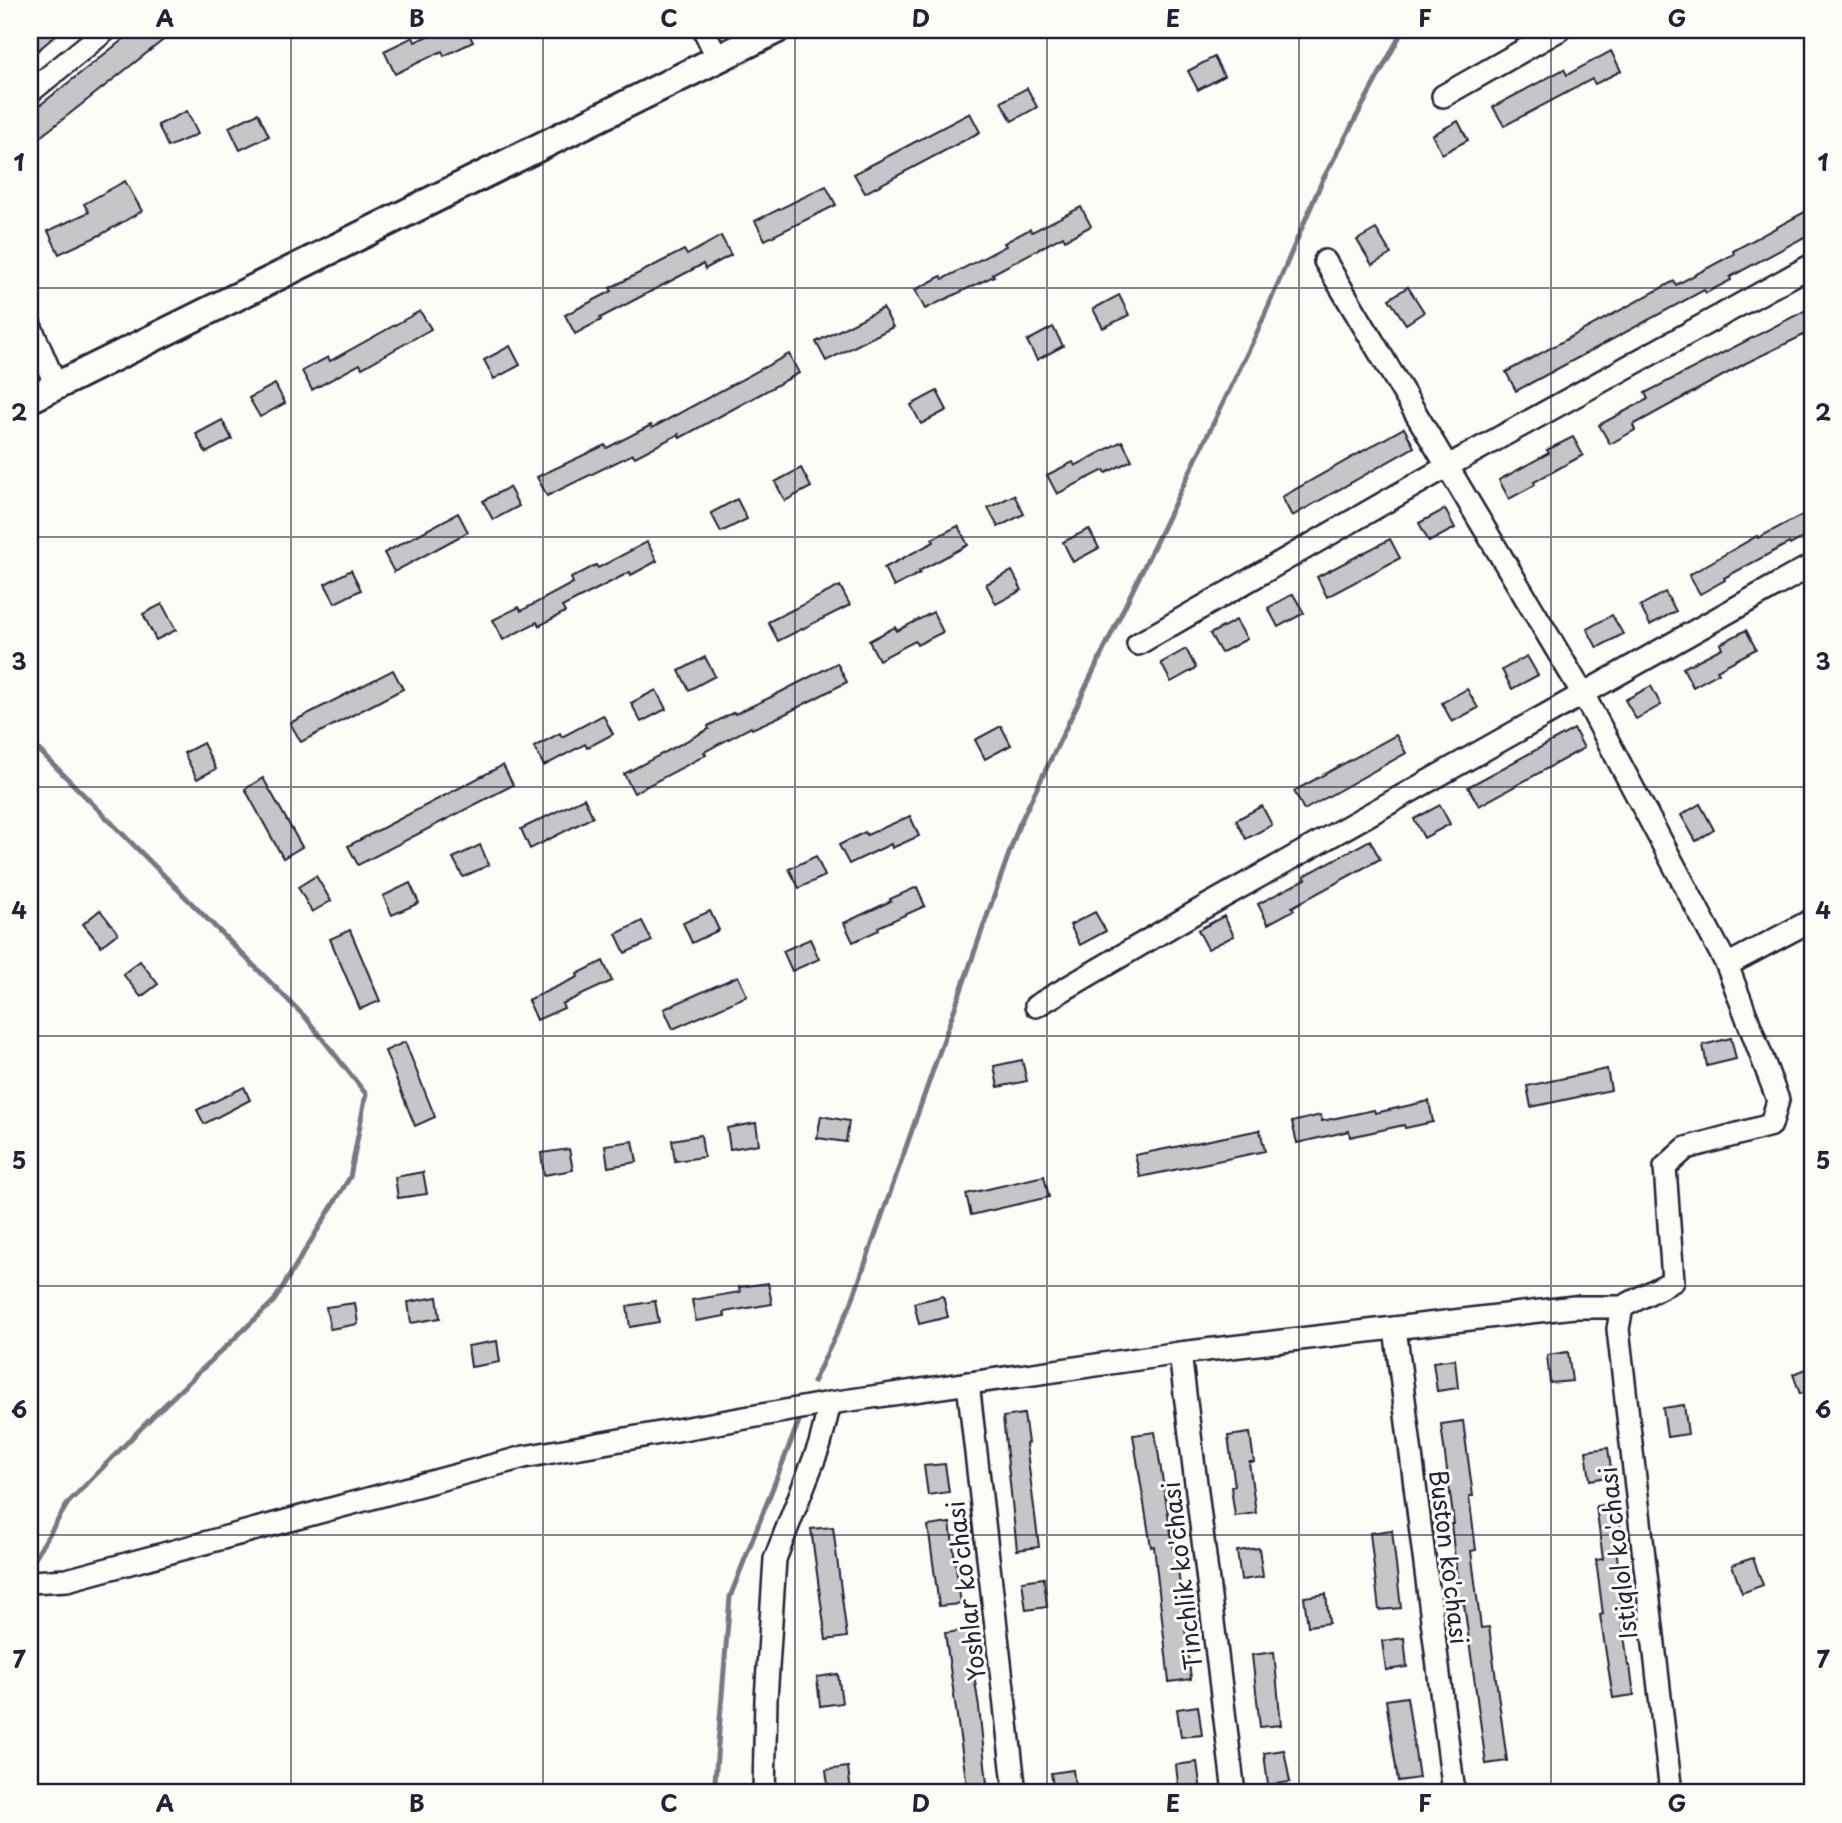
<svg xmlns="http://www.w3.org/2000/svg" width="1842" height="1823" viewBox="0 0 1842 1823" font-family="'Playpen Sans',sans-serif">
<style>
.lines{fill:none;stroke-linecap:round;stroke-linejoin:round}
.stream{stroke:#787885;stroke-width:5}
.building{fill:#c6c6c8;stroke:#22223b;stroke-width:2}
.minor-casing{stroke:#22223b;stroke-width:26}
.major-casing{stroke:#22223b;stroke-width:32}
.minor{stroke:#fdfcf7;stroke-width:21}
.major{stroke:#fdfcf7;stroke-width:26}
.grid{fill:none;stroke:#22223b;stroke-width:2;stroke-opacity:0.55}
.labels{text-anchor:middle;dominant-baseline:central;stroke-width:6;stroke-linejoin:round;paint-order:stroke}
.street-label{font-size:24px;fill:#22223b;stroke:#fdfcf7}
.neatline{fill:none;stroke:#22223b;stroke-width:2.5}
.grid-label{font-size:23px;text-anchor:middle;font-weight:bold;fill:#22223b}
</style>
<rect width="100%" height="100%" fill="#fdfcf7"/>
<filter id="ink" filterUnits="userSpaceOnUse"><feTurbulence type="fractalNoise" baseFrequency=".0143" numOctaves="2"/><feDisplacementMap in="SourceGraphic" scale="14" xChannelSelector="R" yChannelSelector="G"/><feConvolveMatrix kernelMatrix="1 2 1 2 8 2 1 2 1" color-interpolation-filters="sRGB"/></filter>
<g filter="url(#ink)">
<g class="lines">
<g class="stream">
<path d="M30,741L306,1018L366,1094L350,1177L274,1301L154,1415L68,1503L33,1561"/>
<path d="M813,1382L851,1304L1019,825L1256,335L1322,181L1403,30"/>
<path d="M714,1793L730,1597L799,1421"/>
</g>
</g>
<g class="building">
<path d="M30,30H62L30,57Z"/>
<path d="M135,30H176L30,145V113Z"/>
<path d="M440,30H467L473,42L444,56L442,51L395,74L384,51L413,37L415,42Z"/>
<path d="M1611,51L1621,71L1595,84L1592,79L1504,126L1493,107L1564,69L1567,75Z"/>
<path d="M1214,57L1224,76L1198,90L1188,71Z"/>
<path d="M1027,88L1037,107L1012,121L1001,102Z"/>
<path d="M187,111L198,134L168,147L158,125Z"/>
<path d="M258,113L269,136L240,150L229,127Z"/>
<path d="M970,113L980,132L865,193L854,174Z"/>
<path d="M1458,121L1468,140L1442,154L1432,135Z"/>
<path d="M125,181L142,211L100,235L59,254L48,231L89,212L84,204Z"/>
<path d="M826,186L836,205L765,240L755,221Z"/>
<path d="M1081,207L1091,226L1065,240L1063,236L992,274L994,276L925,309L915,290L941,276L943,279L1006,246L1004,243L1030,229L1032,232Z"/>
<path d="M1812,208V233L1730,277L1731,280L1706,293L1704,290L1516,391L1506,372L1674,281L1676,285L1734,254L1733,251Z"/>
<path d="M1376,229L1391,254L1372,265L1357,240Z"/>
<path d="M721,236L731,255L705,269L703,264L600,318L601,320L575,334L565,315L612,291L610,288L684,250L687,255Z"/>
<path d="M1408,287L1424,312L1406,324L1389,299Z"/>
<path d="M1119,295L1129,315L1103,328L1093,309Z"/>
<path d="M883,308L893,327L826,361L816,342Z"/>
<path d="M1808,309L1812,316V331L1746,363L1633,425L1635,430L1610,444L1599,425L1648,399L1645,393Z"/>
<path d="M420,311L431,329L362,368L360,364L312,390L302,371L328,357L330,361Z"/>
<path d="M1053,327L1063,346L1037,360L1027,341Z"/>
<path d="M510,346L520,365L494,379L484,360Z"/>
<path d="M789,354L799,373L680,438L679,434L635,457L633,454L547,496L537,477L605,445L607,448L651,425L652,428Z"/>
<path d="M275,384L285,403L260,417L249,398Z"/>
<path d="M937,391L947,410L921,424L911,405Z"/>
<path d="M222,420L232,439L206,453L196,434Z"/>
<path d="M1404,428L1414,447L1292,516L1282,497Z"/>
<path d="M1573,437L1583,455L1534,482L1535,485L1509,499L1499,480L1549,453L1547,450Z"/>
<path d="M1122,441L1132,460L1106,473L1104,470L1057,494L1047,475L1073,462L1075,466Z"/>
<path d="M801,468L811,487L785,501L775,482Z"/>
<path d="M509,487L519,506L493,520L483,501Z"/>
<path d="M1014,495L1024,514L998,527L988,508Z"/>
<path d="M737,499L747,519L721,532L711,513Z"/>
<path d="M1445,509L1455,528L1429,542L1419,523Z"/>
<path d="M458,513L468,532L394,572L384,553Z"/>
<path d="M1806,513L1812,525V533L1790,545L1789,543L1724,578L1725,580L1700,594L1689,575L1757,536L1758,538Z"/>
<path d="M958,526L968,545L919,571L920,573L894,587L884,568L934,542L932,539Z"/>
<path d="M1089,529L1099,548L1073,562L1063,542Z"/>
<path d="M1390,539L1400,558L1327,597L1317,577Z"/>
<path d="M647,542L657,561L631,575L630,572L562,607L565,612L539,626L537,622L503,640L493,620L519,607L521,611L573,583L571,578L596,565L598,568Z"/>
<path d="M351,570L361,590L335,603L325,584Z"/>
<path d="M1012,571L1022,590L996,604L986,584Z"/>
<path d="M840,586L850,605L778,641L768,622Z"/>
<path d="M1665,592L1676,611L1650,625L1640,606Z"/>
<path d="M1293,594L1304,613L1278,627L1268,608Z"/>
<path d="M162,604L176,630L156,640L143,614Z"/>
<path d="M933,612L943,632L917,645L915,641L879,660L869,641L895,627L897,631Z"/>
<path d="M1612,615L1623,634L1597,648L1587,629Z"/>
<path d="M1236,620L1247,639L1221,653L1210,634Z"/>
<path d="M1746,630L1756,649L1717,670L1719,673L1693,687L1683,668L1722,648L1720,644Z"/>
<path d="M1186,649L1196,668L1171,682L1161,663Z"/>
<path d="M1527,656L1538,675L1512,689L1502,670Z"/>
<path d="M705,657L715,676L689,690L679,671Z"/>
<path d="M837,663L847,682L785,714L752,729L751,727L704,752L706,755L634,793L624,774L709,729L708,726L734,712L735,714L769,698Z"/>
<path d="M393,670L403,689L301,742L290,723Z"/>
<path d="M1651,686L1661,705L1636,719L1625,700Z"/>
<path d="M1467,689L1478,708L1452,722L1442,703Z"/>
<path d="M656,690L666,709L641,722L631,703Z"/>
<path d="M603,715L613,734L587,748L585,744L544,766L534,747L560,733L562,737Z"/>
<path d="M1001,726L1011,745L985,759L975,740Z"/>
<path d="M1574,729L1584,748L1479,806L1468,787Z"/>
<path d="M1396,735L1406,753L1304,810L1294,791Z"/>
<path d="M203,743L216,769L197,779L184,753Z"/>
<path d="M503,765L513,785L358,865L348,846Z"/>
<path d="M263,778L302,847L283,858L245,789Z"/>
<path d="M584,798L593,817L530,849L521,829Z"/>
<path d="M1700,804L1714,830L1696,841L1681,815Z"/>
<path d="M1440,805L1450,824L1424,838L1414,819Z"/>
<path d="M1262,806L1272,825L1246,839L1236,820Z"/>
<path d="M910,816L919,836L892,848L891,844L849,864L839,845L865,832L867,835Z"/>
<path d="M1370,840L1380,859L1292,907L1294,910L1268,924L1258,904L1306,879L1304,876Z"/>
<path d="M480,845L489,865L463,877L453,858Z"/>
<path d="M816,856L825,876L799,888L789,869Z"/>
<path d="M316,876L331,901L312,912L298,887Z"/>
<path d="M410,883L419,903L392,915L383,896Z"/>
<path d="M917,887L925,906L878,927L879,930L853,942L844,923L891,901L890,899Z"/>
<path d="M100,910L118,933L101,946L83,924Z"/>
<path d="M710,911L719,930L692,943L683,923Z"/>
<path d="M1095,912L1106,931L1080,945L1070,925Z"/>
<path d="M1224,916L1234,936L1208,949L1198,930Z"/>
<path d="M642,921L652,941L625,953L616,934Z"/>
<path d="M350,930L380,1001L360,1009L330,939Z"/>
<path d="M810,939L819,959L792,971L783,951Z"/>
<path d="M140,961L158,984L141,997L123,974Z"/>
<path d="M603,961L612,981L562,1004L564,1008L537,1020L528,1000L578,977L577,974Z"/>
<path d="M738,976L747,996L673,1029L664,1009Z"/>
<path d="M1731,1038L1736,1059L1707,1066L1703,1045Z"/>
<path d="M405,1042L435,1117L415,1126L385,1051Z"/>
<path d="M1022,1060L1027,1081L998,1087L994,1066Z"/>
<path d="M1607,1069L1611,1090L1531,1107L1527,1086Z"/>
<path d="M244,1087L250,1100L204,1124L197,1110Z"/>
<path d="M1429,1101L1433,1122L1405,1128L1404,1125L1350,1137L1349,1131L1297,1143L1292,1122L1321,1115L1322,1121L1374,1110L1375,1113Z"/>
<path d="M821,1116L849,1121L846,1142L817,1138Z"/>
<path d="M756,1123L759,1144L730,1149L727,1128Z"/>
<path d="M1260,1130L1265,1151L1140,1177L1135,1155Z"/>
<path d="M701,1135L704,1157L675,1161L672,1140Z"/>
<path d="M633,1141L637,1162L608,1167L605,1145Z"/>
<path d="M569,1149L573,1170L544,1175L541,1153Z"/>
<path d="M423,1172L427,1194L398,1198L395,1177Z"/>
<path d="M1044,1176L1049,1197L971,1215L966,1194Z"/>
<path d="M768,1283L772,1304L724,1312L725,1316L696,1321L692,1300L740,1292L739,1287Z"/>
<path d="M943,1296L948,1317L919,1324L914,1303Z"/>
<path d="M437,1297L440,1318L411,1323L408,1302Z"/>
<path d="M655,1301L659,1322L630,1327L627,1306Z"/>
<path d="M355,1303L358,1324L330,1329L326,1307Z"/>
<path d="M497,1341L500,1362L471,1367L468,1346Z"/>
<path d="M1568,1352L1572,1381L1550,1383L1547,1355Z"/>
<path d="M1455,1359L1458,1388L1437,1391L1433,1362Z"/>
<path d="M1812,1367V1390L1800,1394L1793,1374Z"/>
<path d="M1684,1405L1688,1434L1667,1437L1663,1408Z"/>
<path d="M1024,1414L1028,1443L1026,1444L1039,1547L1017,1550L1003,1417Z"/>
<path d="M1463,1421L1473,1496H1469L1476,1550L1471,1551L1481,1628L1489,1627L1507,1761L1486,1764L1464,1604L1457,1605L1453,1576H1457L1451,1524H1454L1441,1424Z"/>
<path d="M1155,1432L1174,1552H1176L1191,1679L1169,1682L1154,1546L1151,1547L1133,1435Z"/>
<path d="M1250,1433L1254,1462H1249L1256,1513L1235,1516L1231,1487L1235,1486L1228,1436Z"/>
<path d="M1608,1448L1612,1476L1590,1480L1586,1451Z"/>
<path d="M945,1464L949,1492L928,1495L924,1466Z"/>
<path d="M1618,1503L1621,1532L1614,1533L1621,1586H1618L1628,1666H1630L1634,1695L1613,1698L1600,1615L1603,1614L1596,1560L1603,1559L1596,1506Z"/>
<path d="M950,1523L961,1604L939,1606L928,1526Z"/>
<path d="M833,1527L847,1637L826,1640L811,1529Z"/>
<path d="M1392,1530L1401,1608L1379,1610L1370,1533Z"/>
<path d="M1259,1548L1263,1577L1241,1580L1237,1551Z"/>
<path d="M1753,1558L1763,1585L1742,1593L1732,1565Z"/>
<path d="M1044,1578L1047,1607L1026,1610L1022,1581Z"/>
<path d="M1326,1594L1329,1623L1308,1626L1304,1597Z"/>
<path d="M967,1630L979,1707L988,1793H968L945,1633Z"/>
<path d="M1404,1638L1407,1667L1386,1670L1382,1641Z"/>
<path d="M1274,1652L1281,1725L1260,1727L1252,1655Z"/>
<path d="M838,1674L842,1703L820,1706L817,1677Z"/>
<path d="M1407,1697L1419,1778L1398,1781L1386,1700Z"/>
<path d="M1198,1706L1202,1735L1181,1737L1177,1709Z"/>
<path d="M1284,1750L1290,1782L1268,1785L1264,1753Z"/>
<path d="M1197,1762L1201,1791L1179,1793L1176,1765Z"/>
<path d="M848,1767L851,1793H829L826,1770Z"/>
<path d="M1073,1770L1076,1793H1054L1051,1773Z"/>
</g>
<g class="lines">
<g class="minor-casing">
<g id="minor">
<path d="M704,30L718,59"/>
<path d="M30,92L106,30"/>
<path d="M1443,96L1559,30"/>
<path d="M30,325L56,386"/>
<path d="M1138,644L1448,466L1812,265"/>
<path d="M1727,965L1812,920"/>
<path d="M1036,1006L1196,912L1812,565"/>
<path d="M1622,1307L1618,1329L1671,1793"/>
<path d="M1395,1328L1454,1793"/>
<path d="M1180,1353L1234,1793"/>
<path d="M968,1383L1015,1793"/>
<path d="M30,1582L67,1580L524,1457L830,1403L1180,1353L1574,1307H1622L1673,1281L1665,1167L1686,1148L1771,1125L1778,1100L1727,965L1583,694L1325,261"/>
<path d="M764,1793L766,1699L775,1559L820,1444L830,1403"/>
</g>
</g>
<g class="major-casing">
<path id="major" d="M30,399L776,30"/>
</g>
<use href="#minor" class="minor"/>
<use href="#major" class="major"/>
</g>
</g>
<path class="grid" d="M291,30V1793M543,30V1793M795,30V1793M1047,30V1793M1299,30V1793M1551,30V1793M30,288H1812M30,537H1812M30,787H1812M30,1036H1812M30,1286H1812M30,1535H1812"/>
<g class="labels">
<g class="street-label">
<text transform="translate(1617 1553) rotate(-97)">Istiqlol ko'chasi</text>
<text transform="translate(1450 1557) rotate(83)">Buston ko'chasi</text>
<text transform="translate(1181 1576) rotate(-97)">Tinchlik ko'chasi</text>
<text transform="translate(965 1591) rotate(-97)">Yoshlar ko'chasi</text>
</g>
</g>
<rect width="1842" height="1823" fill="none" stroke="#fdfcf7" stroke-width="77"/>
<rect x="38" y="38" width="1766" height="1746" class="neatline"/>
<g class="grid-label">
<text x="165" y="27">A</text>
<text x="417" y="27">B</text>
<text x="669" y="27">C</text>
<text x="921" y="27">D</text>
<text x="1173" y="27">E</text>
<text x="1425" y="27">F</text>
<text x="1677" y="27">G</text>
<text x="19" y="171">1</text>
<text x="1823" y="171">1</text>
<text x="19" y="421">2</text>
<text x="1823" y="421">2</text>
<text x="19" y="670">3</text>
<text x="1823" y="670">3</text>
<text x="19" y="919">4</text>
<text x="1823" y="919">4</text>
<text x="19" y="1169">5</text>
<text x="1823" y="1169">5</text>
<text x="19" y="1418">6</text>
<text x="1823" y="1418">6</text>
<text x="19" y="1668">7</text>
<text x="1823" y="1668">7</text>
<text x="165" y="1812">A</text>
<text x="417" y="1812">B</text>
<text x="669" y="1812">C</text>
<text x="921" y="1812">D</text>
<text x="1173" y="1812">E</text>
<text x="1425" y="1812">F</text>
<text x="1677" y="1812">G</text>
</g>
</svg>
